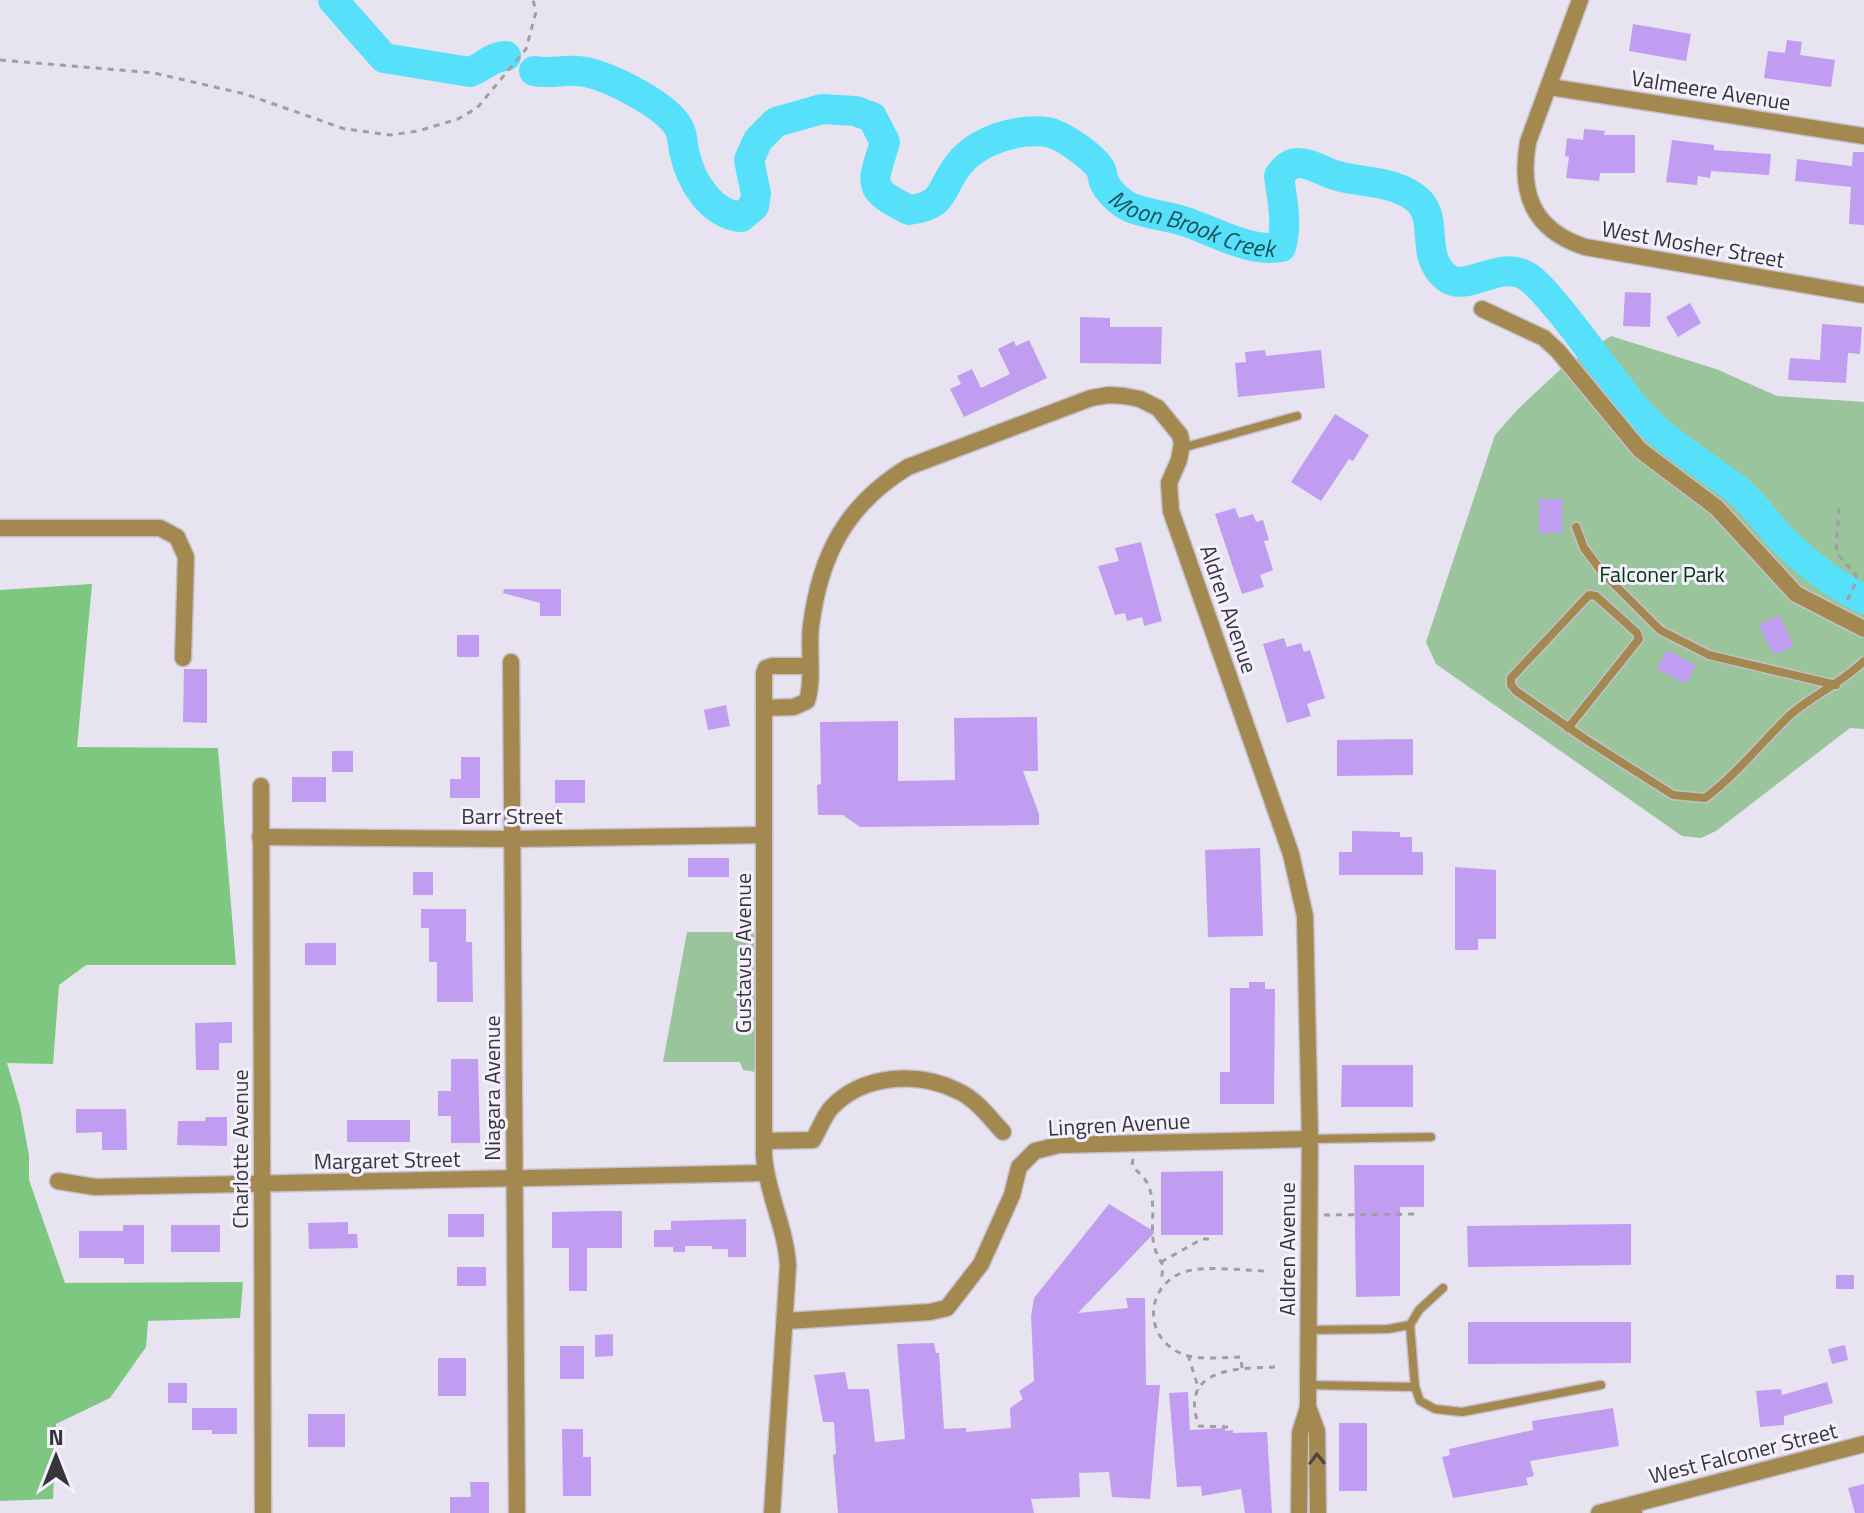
<svg xmlns="http://www.w3.org/2000/svg" width="1864" height="1513" viewBox="0 0 1864 1513" font-family="'Titillium Web',sans-serif">
<style>
.green{fill:#9ac49b}
.forest{fill:#7dc781}
.lines{fill:none;stroke-linecap:round;stroke-linejoin:round}
.river{stroke:#56e0fa;stroke-width:30}
.building{fill:#c09df1}
.service-casing{stroke:#c5c0cc;stroke-width:11}
.minor-casing{stroke:#c5c0cc;stroke-width:19}
.tertiary-casing{stroke:#c5c0cc;stroke-width:19}
.path{stroke:#a09da6;stroke-width:3;stroke-dasharray:6 6;stroke-linecap:butt}
.service{stroke:#a38950;stroke-width:8}
.minor{stroke:#a38950;stroke-width:16}
.tertiary{stroke:#a38950;stroke-width:16}
.oneway{stroke:#4d463e}
.labels{text-anchor:middle;dominant-baseline:central;stroke-width:6;stroke-linejoin:round;paint-order:stroke}
.street-label{font-size:22px;fill:#37353a;stroke:#f5f0fe}
.park-label{font-size:22px;fill:#003609;stroke:#f5f0fe}
.water-label{font-size:24px;font-style:italic;fill:#16515c;stroke:#f5f0fe}
</style>
<rect width="100%" height="100%" fill="#e8e3f0"/>
<g class="green">
<path d="M1611,336L1716,369L1777,396L1864,402V729L1850,728L1716,831L1701,838L1682,836L1436,664L1426,642L1495,435L1519,408L1561,369Z"/>
<path d="M687,932H754L756,1072L743,1070L740,1062H663Z"/>
</g>
<path class="forest" d="M92,584L77,747L218,748L236,965H86L59,985L53,1064L7,1063L20,1107L29,1155V1180L65,1283L243,1282L240,1318L148,1321L146,1347L110,1398L56,1424L53,1499L0,1501V590Z"/>
<g class="lines">
<g class="river">
<path d="M333,0L384,58L470,72C482,68 492,56 506,56"/>
<path id="s1" d="M534,71C549,74 562,70 577,71C603,72 659,102 675,122C683,132 682,140 684,151C690,180 710,214 741,217L754,206L756,194L749,160L758,140L776,122L822,109L855,111L872,117L885,142C873,184 864,187 909,210C947,205 939,189 959,164C978,140 1018,128 1047,132C1061,134 1094,157 1101,170C1103,174 1102,178 1104,182C1108,190 1117,199 1124,204C1140,214 1165,215 1183,221C1213,230 1249,253 1281,247C1288,224 1282,199 1279,176C1284,169 1289,163 1298,163C1312,163 1325,173 1338,176C1364,183 1398,181 1419,201C1439,221 1419,256 1447,278C1468,293 1500,258 1528,277C1540,285 1549,298 1558,308C1585,341 1609,376 1636,409C1664,442 1703,463 1736,489C1753,502 1766,522 1781,538C1805,562 1833,584 1864,599"/>
</g>
</g>
<g class="building">
<path d="M1633,24L1691,34L1686,61L1629,51Z"/>
<path d="M1787,40L1802,42L1800,55L1835,60L1831,87L1764,78L1768,51L1785,53Z"/>
<path d="M1584,129L1605,131L1604,135H1635V173H1600L1599,181L1566,178L1569,157L1565,156L1567,138L1583,140Z"/>
<path d="M1672,140L1714,145V150L1771,154L1769,175L1711,171L1710,178L1698,176L1697,185L1666,182Z"/>
<path d="M1853,152H1864V225L1849,224L1851,187L1795,181L1797,159L1852,166Z"/>
<path d="M1625,292L1651,293L1650,327L1623,326Z"/>
<path d="M1690,303L1701,323L1678,337L1666,317Z"/>
<path d="M1080,317L1110,318V327H1162L1161,364L1080,363Z"/>
<path d="M1822,324L1862,327L1860,354L1848,353L1846,383L1788,380L1790,358L1820,360Z"/>
<path d="M1029,340L1047,378L964,417L950,389L961,384L957,376L972,369L981,388L1010,374L998,349L1014,341L1016,346Z"/>
<path d="M1265,350L1266,356L1321,350L1325,388L1238,397L1235,363L1246,362L1245,352Z"/>
<path d="M1335,414L1369,435L1353,461L1349,459L1321,501L1291,482Z"/>
<rect x="1539" y="499" width="23" height="34"/>
<path d="M1235,508L1239,518L1253,514L1256,522L1263,520L1269,540L1264,541L1273,570L1260,575L1264,587L1242,594L1215,514Z"/>
<path d="M1141,542L1162,621L1144,626L1142,617L1127,621L1125,613L1115,615L1098,566L1119,561L1115,548Z"/>
<path d="M504,589H561V616H540V603L503,593Z"/>
<path d="M1779,615L1794,646L1774,655L1759,625Z"/>
<rect x="457" y="635" width="22" height="22"/>
<path d="M1284,638L1287,647L1301,643L1304,652L1310,650L1325,698L1307,704L1311,716L1287,723L1263,644Z"/>
<path d="M1667,650L1696,665L1686,684L1657,669Z"/>
<path d="M184,669H207V723L183,722Z"/>
<path d="M726,705L730,726L708,730L704,710Z"/>
<path d="M1037,717L1038,771H1023L1039,814V825L860,827L843,815H818L817,785L821,784L820,722L898,721V781L955,780L954,718Z"/>
<path d="M1413,739V775L1337,776V740Z"/>
<rect x="332" y="751" width="21" height="21"/>
<path d="M461,757H480V798H450V779H461Z"/>
<rect x="292" y="777" width="34" height="25"/>
<rect x="555" y="780" width="30" height="23"/>
<path d="M1352,831L1400,832V837H1412V852H1423V875H1339V852H1352Z"/>
<path d="M1260,848L1263,936L1208,937L1205,850Z"/>
<rect x="688" y="858" width="41" height="19"/>
<path d="M1455,867L1496,870V939H1478V950H1455Z"/>
<rect x="413" y="872" width="20" height="23"/>
<path d="M421,909H466V942H472L473,1002H437V962H429V928H421Z"/>
<rect x="305" y="943" width="31" height="22"/>
<path d="M1249,982H1265V989H1275L1274,1104H1220V1072H1230V988H1249Z"/>
<path d="M232,1022V1043H219V1070H196L195,1023Z"/>
<path d="M451,1059H478L480,1143H451V1116H438V1091H451Z"/>
<path d="M1342,1065H1413V1107H1341Z"/>
<path d="M76,1109H126L127,1150H102V1132L76,1133Z"/>
<path d="M206,1117H227V1146L177,1145L178,1121H205Z"/>
<rect x="347" y="1120" width="63" height="22"/>
<path d="M1354,1165H1424V1207H1400V1296L1356,1297Z"/>
<path d="M1223,1171V1235H1161V1172Z"/>
<path d="M1109,1204L1155,1232L1078,1313L1128,1308L1126,1298H1145L1146,1385H1160L1150,1499L1112,1497L1109,1472L1079,1473L1080,1497L1031,1499L1034,1513H838L833,1455L836,1454L834,1422H823L814,1375L845,1372L848,1389H869L875,1442L905,1439L897,1344L934,1343L936,1353H939L944,1429L966,1428V1432L1011,1428L1010,1408L1023,1399L1019,1391L1034,1381L1031,1316L1034,1298Z"/>
<path d="M599,1211H622V1248H587V1291H569V1248H552V1212Z"/>
<rect x="448" y="1214" width="36" height="23"/>
<path d="M746,1219V1257H728V1249H712V1246H685V1252H673V1247H654V1230H671V1221Z"/>
<path d="M348,1222V1234H357L358,1248L309,1249L308,1223Z"/>
<path d="M1631,1224V1265L1468,1267L1467,1226Z"/>
<path d="M123,1225H144V1264H124V1258H79V1231H123Z"/>
<rect x="171" y="1225" width="49" height="27"/>
<rect x="457" y="1267" width="29" height="19"/>
<rect x="1836" y="1275" width="18" height="14"/>
<path d="M1468,1322H1631V1363L1468,1364Z"/>
<path d="M613,1334V1356L595,1357V1335Z"/>
<path d="M1845,1345L1848,1360L1832,1364L1828,1349Z"/>
<rect x="560" y="1346" width="24" height="33"/>
<rect x="438" y="1358" width="28" height="38"/>
<path d="M1827,1382L1833,1403L1784,1416V1425L1760,1427L1756,1391L1781,1389L1782,1395Z"/>
<rect x="168" y="1383" width="19" height="20"/>
<path d="M1188,1392L1190,1430L1225,1428V1431L1233,1430V1433L1267,1432L1272,1513H1245L1241,1489L1202,1496L1201,1486L1177,1487L1169,1393Z"/>
<path d="M192,1408H237V1434H212V1430H192Z"/>
<path d="M1613,1408L1619,1446L1530,1461L1534,1476L1526,1478L1528,1485L1453,1498L1442,1457L1450,1455L1449,1449L1533,1430L1532,1421Z"/>
<rect x="308" y="1414" width="37" height="33"/>
<rect x="1339" y="1423" width="28" height="68"/>
<path d="M562,1429H583V1457H591V1496H563Z"/>
<path d="M470,1482H489V1513H450V1497H471Z"/>
<path d="M1864,1484V1513H1855L1848,1488Z"/>
</g>
<g class="lines">
<g class="service-casing">
<g id="service">
<path d="M1182,448L1297,416"/>
<path d="M1576,527L1584,548L1602,572L1660,630L1709,655L1836,685"/>
<path d="M1568,728L1639,639L1637,633L1596,596L1589,595L1511,678V685L1516,691L1585,739L1673,795L1705,798C1736,775 1761,743 1789,716C1812,695 1842,683 1864,661"/>
<path d="M1310,1139L1431,1137"/>
<path d="M1410,1325L1415,1387"/>
<path d="M1309,1330L1388,1329L1410,1325L1419,1310L1443,1288"/>
<path d="M1308,1385L1415,1387L1420,1401L1435,1409L1462,1412L1601,1385"/>
</g>
</g>
<g class="minor-casing">
<g id="minor">
<path d="M1580,0L1528,142C1519,194 1533,230 1585,247L1864,295"/>
<path d="M1550,87L1864,136"/>
<path d="M1482,309L1544,338L1558,351L1640,450L1717,508L1796,594L1864,629"/>
<path d="M0,528H160L177,537L186,557L183,658"/>
<path d="M511,662L517,1513"/>
<path d="M764,708L794,707L807,701C814,680 808,649 811,626C820,555 846,505 908,467L1091,398L1109,395L1124,396L1140,399L1158,408L1180,435L1182,444L1179,460L1169,483L1171,511L1291,854L1305,916L1310,1139L1308,1385V1407L1300,1433L1299,1513"/>
<path d="M261,786L263,1513"/>
<path d="M260,837L512,839L764,835"/>
<path d="M765,1141L813,1140C819,1130 824,1116 831,1108C863,1074 918,1071 958,1091C976,1099 990,1118 1003,1132"/>
<path d="M58,1181L95,1187L766,1173"/>
<path d="M786,1321L930,1312L947,1308L981,1264L1012,1195L1019,1167L1035,1151L1059,1145L1310,1139"/>
<path d="M1308,1407L1317,1431L1318,1513"/>
<path d="M772,1513L788,1266C786,1228 767,1194 764,1156V673L766,668L772,666H809"/>
<path d="M1634,1513V1504L1864,1444"/>
</g>
</g>
<g class="tertiary-casing">
<path id="tertiary" d="M1599,1513L1634,1504"/>
</g>
<g class="path">
<path d="M0,60L154,73L245,94L345,129L391,135L418,131L458,119L477,108L526,49L536,12L533,0"/>
<path d="M1839,508L1836,552L1856,575L1857,580L1847,601"/>
<path d="M1133,1159L1132,1165C1137,1172 1145,1177 1148,1185C1160,1212 1143,1237 1163,1265L1162,1276L1166,1281"/>
<path d="M1324,1215L1420,1214"/>
<path d="M1161,1262L1202,1239H1212"/>
<path d="M1188,1355L1199,1390"/>
<path d="M1242,1368L1241,1357C1223,1357 1197,1361 1180,1353C1143,1336 1145,1286 1184,1272C1205,1265 1247,1271 1270,1271"/>
<path d="M1228,1427L1199,1426C1177,1366 1241,1368 1280,1367"/>
</g>
<use href="#service" class="service"/>
<use href="#minor" class="minor"/>
<use href="#tertiary" class="tertiary"/>
</g>
<defs><path id="oneway-chevron" d="M-2-3.5L2.5 0L-2 3.5" fill="none" stroke-width="1.6" stroke-linecap="round" stroke-linejoin="round" transform="scale(2)"/></defs>
<use class="oneway" href="#oneway-chevron" transform="translate(1317 1459) rotate(-91)"/>
<g class="labels">
<g class="street-label">
<text transform="translate(1711 90) rotate(9)">Valmeere Avenue</text>
<text transform="translate(1693 244) rotate(10)">West Mosher Street</text>
<text transform="translate(1229 609) rotate(71)">Aldren Avenue</text>
<text x="512" y="816">Barr Street</text>
<text transform="translate(743 953) rotate(-90)">Gustavus Avenue</text>
<text transform="translate(492 1088) rotate(-90)">Niagara Avenue</text>
<text transform="translate(1119 1124) rotate(-3)">Lingren Avenue</text>
<text transform="translate(240 1149) rotate(-90)">Charlotte Avenue</text>
<text transform="translate(387 1160) rotate(-1)">Margaret Street</text>
<text transform="translate(1287 1249) rotate(-90)">Aldren Avenue</text>
<text transform="translate(1743 1453) rotate(-14)">West Falconer Street</text>
</g>
<g class="park-label">
<text x="1662" y="574">Falconer Park</text>
</g>
<g class="water-label">
<text stroke="none"><textPath href="#s1" startOffset="954">Moon Brook Creek</textPath></text>
</g>
</g>
<g transform="translate(56 1457)" stroke="#f5f0fe" stroke-width="6" paint-order="stroke">
<path d="M0-6L14 30L0 20L-14 30Z" fill="#37353a"/>
<text y="-12" font-size="22" font-weight="bold" text-anchor="middle" fill="#37353a">N</text>
</g>
</svg>
